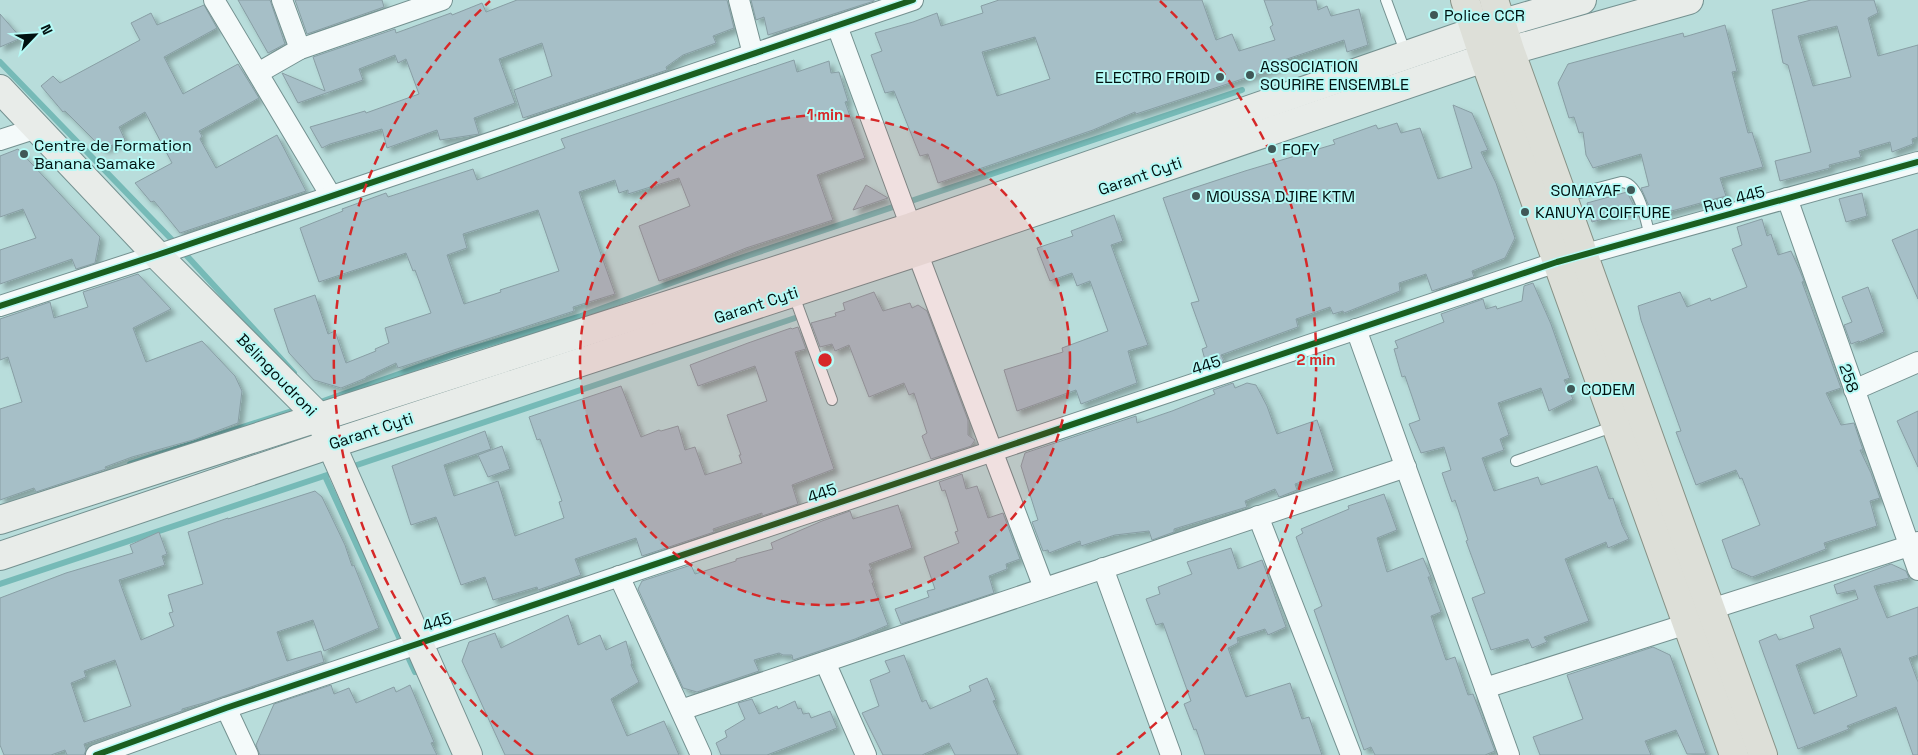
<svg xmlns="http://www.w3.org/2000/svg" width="1918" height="755" viewBox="0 0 1918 755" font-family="'Space Grotesk',sans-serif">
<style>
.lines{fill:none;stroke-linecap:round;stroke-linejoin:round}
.stream{stroke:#76bab7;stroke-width:6}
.building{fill:#a6bfc7;stroke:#889ea4;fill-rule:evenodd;filter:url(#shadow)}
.lane-casing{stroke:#749190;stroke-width:12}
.street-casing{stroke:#749190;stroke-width:22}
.secondary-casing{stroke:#749190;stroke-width:30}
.primary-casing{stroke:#869186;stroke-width:30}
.lane{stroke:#f4fafa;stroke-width:10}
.street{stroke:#f4fafa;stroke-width:20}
.secondary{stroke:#e8ece9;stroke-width:28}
.primary{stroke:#dddfd8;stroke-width:28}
.cycleway-casing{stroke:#b6faf6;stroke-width:9}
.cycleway{stroke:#1b5e20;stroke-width:6}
.ring{fill:none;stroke:#d62828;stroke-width:2.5;stroke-dasharray:9 6}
.poi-dot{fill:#405857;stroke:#b6faf6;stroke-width:2}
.labels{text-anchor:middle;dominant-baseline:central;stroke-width:4;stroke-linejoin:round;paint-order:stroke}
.poi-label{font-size:16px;fill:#001110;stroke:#b6faf6;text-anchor:start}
.street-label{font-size:16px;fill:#001110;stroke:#b6faf6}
.centre{fill:#d62828;stroke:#b6faf6;stroke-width:2.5}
.ring-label{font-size:15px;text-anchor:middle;font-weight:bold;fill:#d62828;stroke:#b6faf6;stroke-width:4;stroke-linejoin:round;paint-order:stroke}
</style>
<defs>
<filter id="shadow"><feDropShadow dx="4.5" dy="4.5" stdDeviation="2.5" flood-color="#0004"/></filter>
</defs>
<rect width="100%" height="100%" fill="#b8dddb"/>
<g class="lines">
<g class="stream">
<path d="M0,62L176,244L294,373"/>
<path d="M315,404L452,355L581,316L726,263L1242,90"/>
<path d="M130,464L301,408"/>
<path d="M348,468L795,318"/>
<path d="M325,476L415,672"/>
<path d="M0,584L336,472"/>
</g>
</g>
<g class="building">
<path d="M238,0H270L285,44L268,53Z"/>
<path d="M295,0H382L384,7L307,34Z"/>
<path d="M517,0H727L734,28L713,36L716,43L683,55L666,67L667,70L523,118L514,90L552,76L542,43L499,59L515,103L474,118L479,134L440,140L437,130L387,148L382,129L330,144L322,148L310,127L365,111L366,113L419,94L406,59L398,63L395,55L359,69L363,80L298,103L282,73L325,91L313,57L395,29L396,33L451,13L452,15L482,3L486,12Z"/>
<path d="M751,0H874V1L768,35L764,17L756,20Z"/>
<path d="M999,0H1202L1216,40L1232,34L1239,51L1275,40L1270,27L1273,25L1264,0H1316L1318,10L1327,6L1331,16L1359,9L1368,45L1347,52L1344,40L1278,62L1279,67L1136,114L1135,112L1093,130L938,183L928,154L920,156L894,91L885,93L871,55L882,51L875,33L913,22L937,13L941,26L983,13L981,6ZM1035,37L1050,79L997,96L982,52Z"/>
<path d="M1811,0H1874L1878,13L1868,18L1878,56L1918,45V137L1912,139L1913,144L1892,152L1890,142L1859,151L1861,157L1829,165L1830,168L1780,181L1775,161L1811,152L1788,65L1783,63L1772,10ZM1837,26L1851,77L1813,86L1798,36Z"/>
<path d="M204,5L217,28L164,57L183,94L238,64L259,98L199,131L202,136L200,139L216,168L277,135L306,191L180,233L154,201L151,202L135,183L172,163L145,112L119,127L125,140L103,149L65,111L63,112L41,86L53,76L60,83L140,40L131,23L151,13L157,25Z"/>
<path d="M0,14L21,38L0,47Z"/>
<path d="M1725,25L1737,71L1732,72L1748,133L1752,132L1763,167L1720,178L1726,196L1657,215L1654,205L1649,206L1641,188L1649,186L1641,154L1593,168L1586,155L1583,132L1579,133L1574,117L1569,118L1558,83L1568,64L1683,33L1684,37Z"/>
<path d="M794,60L797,72L829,61L831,73L839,72L848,101L845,102L865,158L817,175L833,220L746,248L696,268L659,281L639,226L690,206L679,178L628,194V190L619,193L615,180L579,192L615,294L573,307L574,311L398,368L396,363L366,377V378L341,388L314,380L289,353L274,309L315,295L328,334L335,331L346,363L376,351L375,349L389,343L385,328L431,313L415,270L413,271L406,253L319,282L300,228L343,211L342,209L386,193L388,197L473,169L477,180L565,148L561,139ZM538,210L559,271L500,290L501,292L464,304L447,255L467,248L463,234Z"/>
<path d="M1453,105L1472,113L1488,150L1481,152L1496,183L1515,238L1505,258L1472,271L1474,277L1432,291L1426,274L1399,283L1400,291L1344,313L1343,311L1333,314L1330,307L1296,319L1298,327L1221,355L1224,361L1207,367L1202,349L1207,347L1191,303L1199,301L1163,198L1245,171L1335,144L1333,140L1376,125L1378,129L1397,123L1401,133L1420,128L1438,179L1472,168Z"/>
<path d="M18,149L100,237L95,263L76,269L72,259L0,284V250L36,238L23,209L0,217V156Z"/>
<path d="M866,185L888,198L853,210Z"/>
<path d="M1627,192L1636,210L1592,222L1587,203Z"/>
<path d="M1862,193L1867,216L1846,222L1839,199Z"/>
<path d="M1114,215L1123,241L1111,245L1148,345L1128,351L1137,383L1081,404L1076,390L1017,411L1004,370L1063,352L1062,348L1108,331L1090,281L1077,286L1072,273L1050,281L1037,248L1073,236L1071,231Z"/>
<path d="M1762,219L1767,236L1771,234L1778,255L1791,251L1800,271L1804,281L1802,282L1841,388L1826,393L1841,425L1854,423L1863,450H1860L1871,473L1880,498L1870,501L1877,526L1824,543L1826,549L1752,577L1732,568L1722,540L1760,525L1742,478L1740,479L1736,470L1696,485L1676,432L1681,431L1641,320L1638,306L1680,292L1687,307L1710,298L1711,301L1747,287L1732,249L1742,245L1737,227Z"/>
<path d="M1918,229V299L1892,240Z"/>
<path d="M138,274L171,309L133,328L146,362L202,341L235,376L242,391L238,423L193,440L132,457L105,467L106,469L60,484L36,492L34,488L0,500V409L22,402L8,357L0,360V319L50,302L54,318L88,307L83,292Z"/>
<path d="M1533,283L1551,324L1570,378L1564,380L1573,399L1549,411L1541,388L1498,403L1509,435L1500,439L1504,450L1482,458L1494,491L1538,477L1541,485L1597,466L1609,499L1613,498L1622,525L1629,539L1608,548L1606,542L1565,559L1589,621L1544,637L1547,642L1532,648L1528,639L1491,650L1472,598L1485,593L1466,541L1468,540L1455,500L1452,502L1442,473L1451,470L1444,447L1421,453L1409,424L1420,420L1405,376L1402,377L1394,349L1398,348L1395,341L1444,322L1441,314L1483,299L1486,309L1496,306L1497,309L1522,301L1524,286Z"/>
<path d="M1868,287L1884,332L1860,342L1859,341L1851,344L1844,325L1852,322L1842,297Z"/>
<path d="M874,292L883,311L910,303L912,308L918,305L927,311L968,420V435L975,440L971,446L931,459L922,436L927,433L914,393L909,395L904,383L869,397L849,345L835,351L832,344L820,347L811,323L836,316L835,313L845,310L843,303Z"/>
<path d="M798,327L806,349L795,352L834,469L792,485L798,504L762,516V513L713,529L714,532L642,556L636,538L575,559L581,575L538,590L537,587L493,600L485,577L461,585L436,517L411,525L392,466L485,431L491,449L444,465L454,496L498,481L515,536L564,518L559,502L562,501L540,439L537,440L529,417L621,386L641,437L659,430L661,431L678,426L685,450L695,447L705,475L742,463L739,455H741L727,415L767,401L755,366L698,386L690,365L748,343L791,328L792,329Z"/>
<path d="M1233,383L1235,388L1247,383L1256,385L1267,406L1277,434L1317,420L1334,471L1295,484L1297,490L1282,496L1279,497L1275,489L1245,501L1247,507L1174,529V532L1152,540L1149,531L1115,535L1081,546L1080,541L1049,553L1048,550L1043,551L1032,522L1038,520L1021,466L1025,453L1136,416L1137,423L1172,411L1215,394L1213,390Z"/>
<path d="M1918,411V467L1897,421Z"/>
<path d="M502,446L510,469L488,477L478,455Z"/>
<path d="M962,474L966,489L977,486L988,518L1003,513L1020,559L1006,564L1007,569L989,576L994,593L901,624L895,609L929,597L927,591L935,589L924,557L959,543L955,532L958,531L945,490L942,491L939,482Z"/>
<path d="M315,491L322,497L345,545L352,566L354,565L379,628L324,651L313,620L277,632L287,661L321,651L324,662L207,702L182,709V711L84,744L86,750L84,755H67L65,750L51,755H4L0,745V598L66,573L133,553L130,545L159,532L167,554L162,556L165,565L119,580L141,640L174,626L169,613L173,612L168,595L203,584L188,532L228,518V519ZM115,660L131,706L84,722L71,683L86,677L84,671Z"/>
<path d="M1384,494L1397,530L1377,538L1387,572L1423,558L1431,577H1428L1441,612L1431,616L1446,660L1455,657L1468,695L1473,694L1495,751L1485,755H1375L1371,747L1364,750L1314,610L1322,606L1296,537L1303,533L1301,529L1349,509L1348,506Z"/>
<path d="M898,505L912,548L869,564L872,570H869L874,583H872L888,625L855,639L793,660L792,655H783L779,653L754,660L759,671L697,692L683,688L638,589L642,581L691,565L695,574L736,561V559L773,549L771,543L822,521L850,511L853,519Z"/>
<path d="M1231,548L1238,569L1262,560L1286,627L1268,635L1265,629L1237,638L1238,643L1228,648L1246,697L1290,683L1302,719L1309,717L1322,755H1205L1196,729L1194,730L1184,704L1191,701L1163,623L1156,625L1146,599L1160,594L1158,587L1192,574L1187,562Z"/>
<path d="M1891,564L1906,571L1909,578L1874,586L1887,618L1918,607V655L1909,658L1918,682V755H1913L1896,707L1847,726L1849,729L1798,749L1759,641L1776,634L1779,640L1814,628L1810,616L1858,599L1855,590L1837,594L1834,585ZM1840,648L1857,696L1814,714L1796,665Z"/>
<path d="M568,615L578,645L600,635L606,650L626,641L632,663L631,665L639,682L611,699L627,736L664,721L679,755H505L462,661L469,642L495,633L501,648Z"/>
<path d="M1653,647L1670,655L1706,754H1687L1676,730L1645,741L1651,755H1540L1533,737L1583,719L1567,675Z"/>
<path d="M904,655L922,702L926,700L930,709L971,691L969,686L987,678L996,700L993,701L1018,755H955L949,743L922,755H883L862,713L879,706L870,680L890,672L885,661Z"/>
<path d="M331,685L334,694L349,688L356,703L394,687L396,692L410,685L434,742L431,743L437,755H260L256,745L274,704Z"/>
<path d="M752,699L759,714L777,706L778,709L795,701L798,709L801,708L803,714L809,713L811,718L830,711L837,728L767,755H721L716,743L727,737L725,731L745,719L738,703Z"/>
</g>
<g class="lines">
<g class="lane-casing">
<g id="lane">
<path d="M1386,0L1406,54"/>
<path d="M1564,197L1621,182C1639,181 1646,222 1650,236"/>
<path d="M793,293L832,400"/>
<path d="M1516,461L1615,426"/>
</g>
</g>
<g class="street-casing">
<g id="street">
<path d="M214,0L331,196"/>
<path d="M282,0L300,49"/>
<path d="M739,0L753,54"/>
<path d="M837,26L911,227"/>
<path d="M258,73L300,49L442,0"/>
<path d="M0,140L37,128"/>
<path d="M1787,198L1918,570"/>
<path d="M917,252L1044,588"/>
<path d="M0,306L157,255L913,0"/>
<path d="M1356,329L1509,755"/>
<path d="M1854,390L1918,362"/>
<path d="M1258,516L1351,755"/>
<path d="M1103,568L1171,755"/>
<path d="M619,576L701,755"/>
<path d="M1711,609L1909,546L1918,542"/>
<path d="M825,662L866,755"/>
<path d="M1485,688L1687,624"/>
<path d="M226,708L248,755"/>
<path d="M681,710L1406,467"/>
<path d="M96,755L226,708L1557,262L1918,162"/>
</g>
</g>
<g class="secondary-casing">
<g id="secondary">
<path d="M0,89L157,255L319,417L468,755"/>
<path d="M0,520L911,227L1476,31L1582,0"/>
<path d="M0,556L331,444L917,252L1484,58L1689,0"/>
</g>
</g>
<g class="primary-casing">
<g id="primary">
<path d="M1465,0L1484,58L1734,755"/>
<path d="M1494,0L1510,50L1763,755"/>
</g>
</g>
<use href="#lane" class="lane"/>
<use href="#street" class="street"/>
<use href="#secondary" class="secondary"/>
<use href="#primary" class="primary"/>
<g class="cycleway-casing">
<g id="cycleway">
<path d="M0,306L157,255L913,0"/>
<path d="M96,755L226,708L1557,262L1918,162"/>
</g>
</g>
<use href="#cycleway" class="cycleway"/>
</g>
<circle cx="825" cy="360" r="245" fill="#d62828" fill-opacity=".12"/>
<g class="ring">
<circle cx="825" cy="360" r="245"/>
<path d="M533 755A491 491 0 0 1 490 1M1160 1A491 491 0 0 1 1117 755"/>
</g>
<g class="poi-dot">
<circle cx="1434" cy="15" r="5"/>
<circle cx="1250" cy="75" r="5"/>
<circle cx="1220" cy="77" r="5"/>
<circle cx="1272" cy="149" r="5"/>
<circle cx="24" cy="154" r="5"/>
<circle cx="1631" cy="190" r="5"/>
<circle cx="1196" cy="196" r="5"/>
<circle cx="1525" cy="212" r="5"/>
<circle cx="1571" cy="389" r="5"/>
</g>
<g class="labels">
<g class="poi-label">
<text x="1444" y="15">Police CCR</text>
<text x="1260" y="66">ASSOCIATION<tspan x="1260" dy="18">SOURIRE ENSEMBLE</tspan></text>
<text x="1210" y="77" text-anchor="end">ELECTRO FROID</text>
<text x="34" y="145">Centre de Formation<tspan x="34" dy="18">Banana Samake</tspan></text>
<text x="1282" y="149">FOFY</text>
<text x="1621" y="190" text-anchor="end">SOMAYAF</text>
<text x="1206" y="196">MOUSSA DJIRE KTM</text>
<text x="1535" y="212">KANUYA COIFFURE</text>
<text x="1581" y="389">CODEM</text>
</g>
<g class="street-label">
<text transform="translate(1140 176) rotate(-19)">Garant Cyti</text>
<text transform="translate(1734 199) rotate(-15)">Rue 445</text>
<text transform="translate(756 305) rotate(-18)">Garant Cyti</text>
<text transform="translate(1206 365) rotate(-18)">445</text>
<text transform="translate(277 375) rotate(46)">Bélingoudroni</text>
<text transform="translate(1849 378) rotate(71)">258</text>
<text transform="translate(371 431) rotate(-18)">Garant Cyti</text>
<text transform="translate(822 493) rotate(-19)">445</text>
<text transform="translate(437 622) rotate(-18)">445</text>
</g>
</g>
<circle cx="825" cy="360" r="8" class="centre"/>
<g class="ring-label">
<text x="825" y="120">1 min</text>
<text x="1316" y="365">2 min</text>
</g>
<g transform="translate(35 35) rotate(65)" stroke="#b6faf6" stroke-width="4" paint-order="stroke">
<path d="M0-4L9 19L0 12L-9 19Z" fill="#001110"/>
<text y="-8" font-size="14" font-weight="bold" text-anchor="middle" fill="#001110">N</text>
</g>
</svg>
